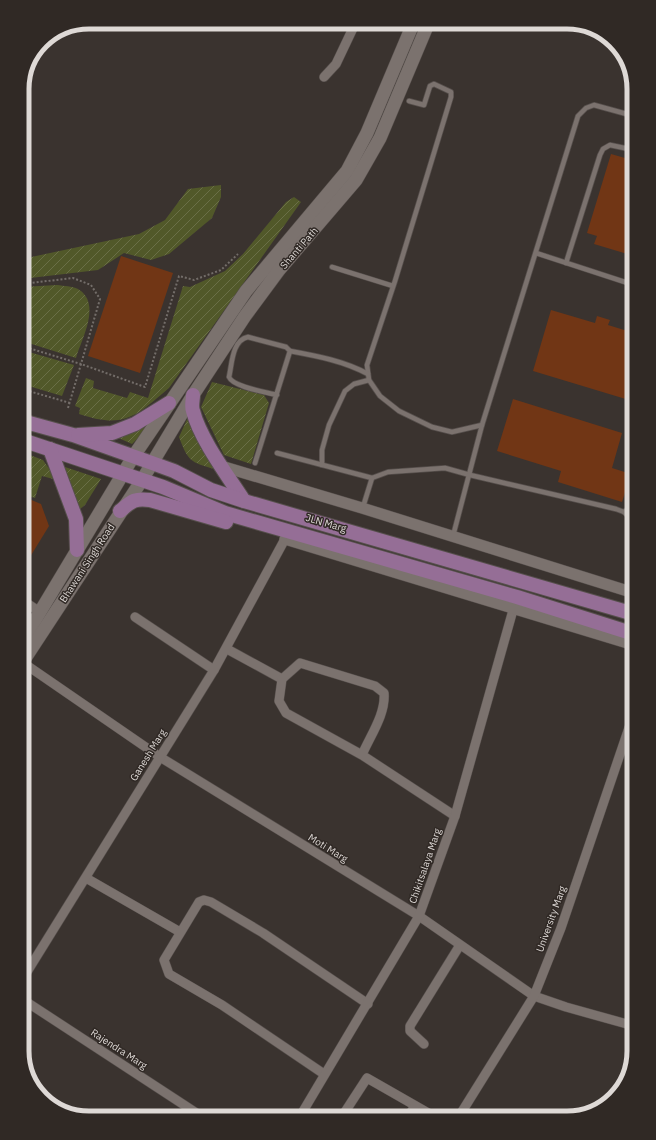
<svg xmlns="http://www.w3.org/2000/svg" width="656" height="1140" viewBox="0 0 656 1140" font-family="'IBM Plex Sans',sans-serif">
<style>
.garden{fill:url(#garden-furrows)}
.building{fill:#713615}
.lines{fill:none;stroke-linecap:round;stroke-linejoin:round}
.service-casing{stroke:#564f4c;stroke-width:6}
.minor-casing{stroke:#564f4c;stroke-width:10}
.tertiary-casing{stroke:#564f4c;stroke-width:12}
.secondary-casing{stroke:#564f4c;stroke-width:14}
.primary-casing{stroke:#564f4c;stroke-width:16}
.path{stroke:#736d69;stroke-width:2;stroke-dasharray:2 2;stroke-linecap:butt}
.service{stroke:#7b726e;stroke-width:4.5}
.minor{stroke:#7b726e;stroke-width:9}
.tertiary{stroke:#7b726e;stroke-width:11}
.secondary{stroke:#7b726e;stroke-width:13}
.primary{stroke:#956e96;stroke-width:14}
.labels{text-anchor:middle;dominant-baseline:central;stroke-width:3;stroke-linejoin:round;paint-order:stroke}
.street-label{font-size:10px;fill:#ded9d6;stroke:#302925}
.rim{fill:none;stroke:#ded9d6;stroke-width:5}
</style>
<defs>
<pattern id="garden-furrows" width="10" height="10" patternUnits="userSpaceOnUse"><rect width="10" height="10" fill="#515829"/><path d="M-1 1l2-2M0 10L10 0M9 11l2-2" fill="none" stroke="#6a6f47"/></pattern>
</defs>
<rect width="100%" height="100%" fill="#3a332f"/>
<g class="garden">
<path d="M221,185V197L212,218L169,254L151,260L124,253L98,270L22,279V259L139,234L165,220L188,189Z"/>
<path d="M294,197L301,202L169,388C135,417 124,429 79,414L80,408L75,406L86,378L94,381L93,388L127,398L130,392L148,398L183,286L190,287L225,271L243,254L286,202Z"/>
<path d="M57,285C64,286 72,286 78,289C102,303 82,338 76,358L22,341V287Z"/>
<path d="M22,350L74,365L62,396L22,384Z"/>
<path d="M212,382L264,395L269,403L251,464L224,455L201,407Z"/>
<path d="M189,415L195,433L214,469C190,462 188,461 179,437Z"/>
<path d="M155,421L132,444L114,436Z"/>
<path d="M22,452L43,460L57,480L42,476L35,498L22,494Z"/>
<path d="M62,466L101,479L85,505L80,509Z"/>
</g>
<g class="building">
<path d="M627,152L634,154V256L594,244L597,236L587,233L611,154L625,158Z"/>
<path d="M121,256L173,273L140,373L88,356Z"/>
<path d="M551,310L595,323L597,316L610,320L608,325L634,333V384L629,400L533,371Z"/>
<path d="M513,399L622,433L612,468L631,474L622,502L558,482L561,471L497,451Z"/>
<path d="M22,496L41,504L49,526L22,570Z"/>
</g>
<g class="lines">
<g class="service-casing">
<g id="service">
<path d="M409,101L424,105L430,86L434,84L451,92V97L395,281L367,365L369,380L380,396L399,411L432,427L452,432L482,425"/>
<path d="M536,253L634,285"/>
<path d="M566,263L600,155L603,149L610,145L634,150"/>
<path d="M332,267L393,286"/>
<path d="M290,351C317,356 344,361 368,374"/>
<path d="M277,453L372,478L388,472L445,468L470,475L616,509L624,512L634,522"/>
<path d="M255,463L290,351L286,347L248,337C232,340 232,364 229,377C233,387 266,392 277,395"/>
<path d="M322,465V450L329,425L345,391L354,384L369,380"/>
<path d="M363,507L372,478"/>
<path d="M624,512L634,505"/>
<path d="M453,536L482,425L578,116L586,108L594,105L634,116"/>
</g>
</g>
<g class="minor-casing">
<g id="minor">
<path d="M324,77L336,64L355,24"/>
<path d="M22,600L40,612"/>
<path d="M135,617L214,670"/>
<path d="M227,649L282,679"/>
<path d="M22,662L160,757L419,916L534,996L566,1007L634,1026"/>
<path d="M362,755C370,736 386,714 384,693L375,686L300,663L282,679L279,701L286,713L362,755L455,816"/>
<path d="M86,878L180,932"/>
<path d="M22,980L214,670L285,539"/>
<path d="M22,999L204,1118"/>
<path d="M424,1044L410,1031V1026L460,945"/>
<path d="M324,1074L222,1005L169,974L164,960L199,902L204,900L211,902L263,933L368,1004"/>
<path d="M299,1118L419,916L455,816L515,603"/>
<path d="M341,1118L367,1078L437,1118"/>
<path d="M407,1118L415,1106"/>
<path d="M458,1118L534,996L561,928L634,713"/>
</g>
</g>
<g class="tertiary-casing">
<g id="tertiary">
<path d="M221,466L362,508L634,593"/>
<path d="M285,539L634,645"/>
</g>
</g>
<g class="secondary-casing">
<g id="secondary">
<path d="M22,642L133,457L246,291L347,171L367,133L413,24"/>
<path d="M22,663L142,480L193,395L245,316L279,270L356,180L380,138L428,24"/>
</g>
</g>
<g class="primary-casing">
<g id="primary">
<path d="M193,395C193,400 191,406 193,411C200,439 228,476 244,501"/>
<path d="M22,421L73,435L152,463L174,471L211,490L244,501L634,614"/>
<path d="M78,435L112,433L135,424L169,403"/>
<path d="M22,440L163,487L225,513L517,597L634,634"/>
<path d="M50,449L76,519L77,550"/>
<path d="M120,511C132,501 134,498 150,500L226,522"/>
</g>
</g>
<g class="path">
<path d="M22,346L81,364L100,299L91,285L73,278L22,284"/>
<path d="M22,389L70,403"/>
<path d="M68,408L81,364L145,387L179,276L194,280L221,270L238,254"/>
</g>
<use href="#service" class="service"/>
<use href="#minor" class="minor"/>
<use href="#tertiary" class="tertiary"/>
<use href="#secondary" class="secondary"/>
<use href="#primary" class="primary"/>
</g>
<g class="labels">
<g class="street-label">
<text transform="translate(299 248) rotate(-49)">Shanti Path</text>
<text transform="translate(326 523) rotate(16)">JLN Marg</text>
<text transform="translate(87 563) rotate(-57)">Bhawani Singh Road</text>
<text transform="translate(148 755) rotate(-58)">Ganesh Marg</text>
<text transform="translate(328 848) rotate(32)">Moti Marg</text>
<text transform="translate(425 866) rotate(-71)">Chikitsalaya Marg</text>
<text transform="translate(551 919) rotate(-70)">University Marg</text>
<text transform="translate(119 1049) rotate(33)">Rajendra Marg</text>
</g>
</g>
<path d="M0 0H656V1140H0ZM89 29H567A60 60 0 0 1 627 89V1051A60 60 0 0 1 567 1111H89A60 60 0 0 1 29 1051V89A60 60 0 0 1 89 29Z" fill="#302925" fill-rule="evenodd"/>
<path class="rim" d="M89 29H567A60 60 0 0 1 627 89V1051A60 60 0 0 1 567 1111H89A60 60 0 0 1 29 1051V89A60 60 0 0 1 89 29Z"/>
</svg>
